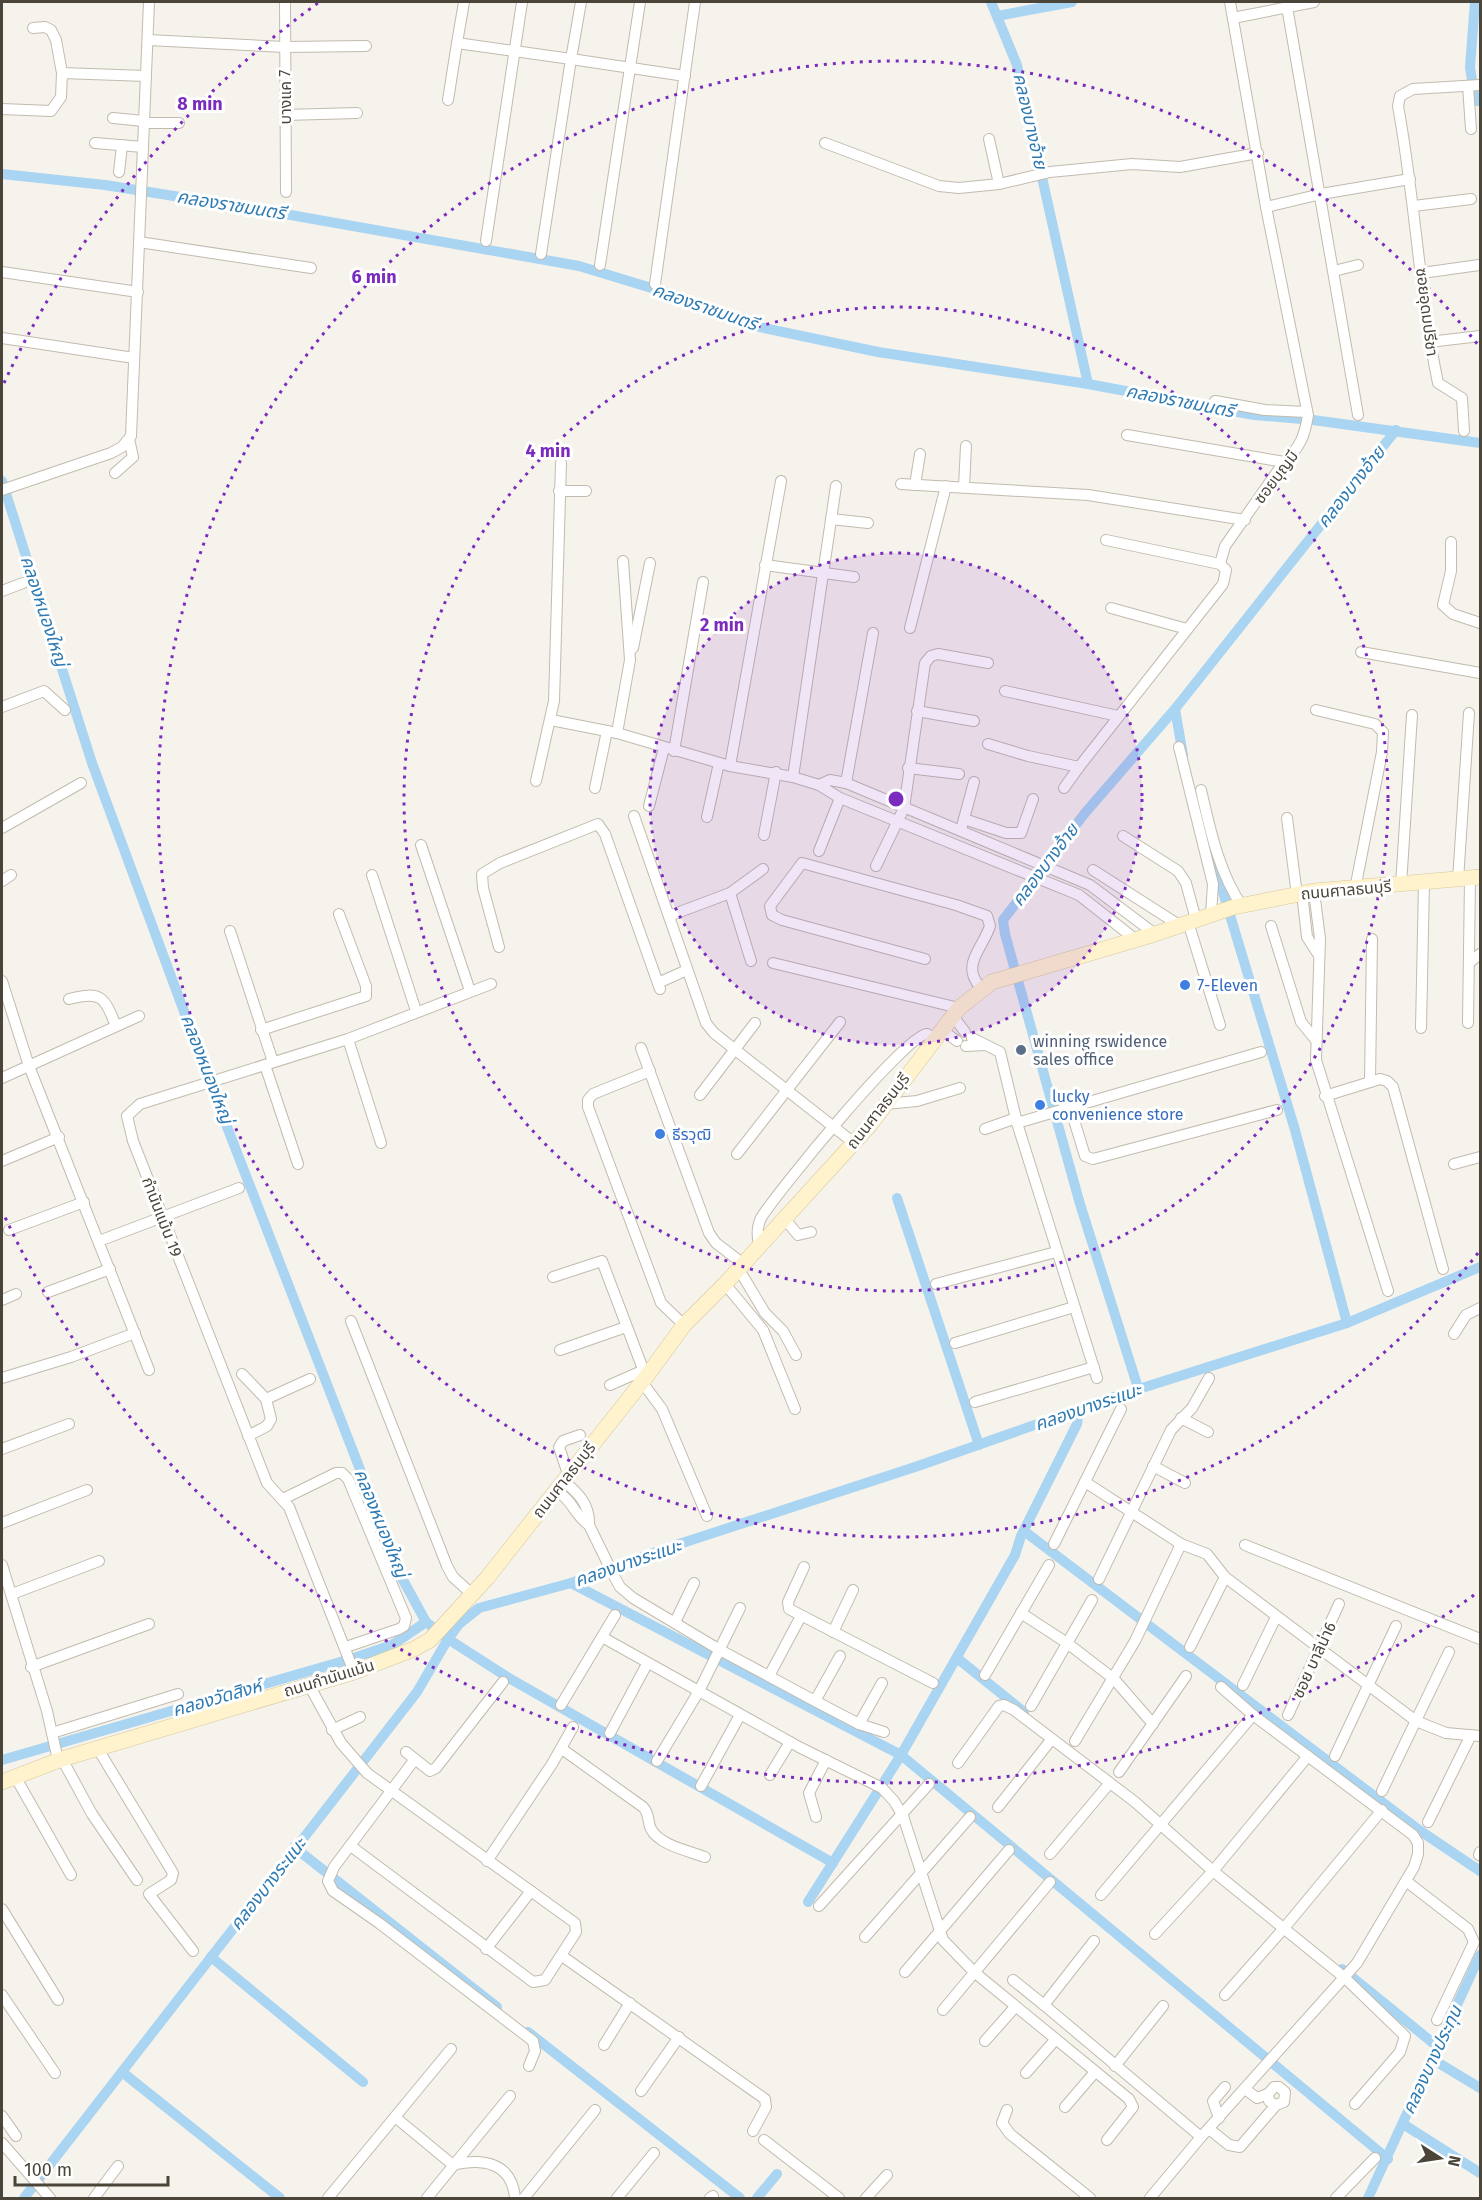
<svg xmlns="http://www.w3.org/2000/svg" width="1482" height="2200" viewBox="0 0 1482 2200" font-family="'Fira Sans','Noto Sans Thai',sans-serif">
<style>
.lines{fill:none;stroke-linecap:round;stroke-linejoin:round}
.canal{stroke:#a9d4f2;stroke-width:10}
.street-casing{stroke:#c2bbae;stroke-width:12}
.secondary-casing{stroke:#d6c79b;stroke-width:16}
.street{stroke:#fff;stroke-width:10}
.secondary{stroke:#fff3cd;stroke-width:15}
.ring{fill:none;stroke:#7b2cbf;stroke-width:3;stroke-dasharray:3 6}
.shop-dot{fill:#3f7fe0;stroke:#fff;stroke-width:2}
.service-dot{fill:#5c6f8a;stroke:#fff;stroke-width:2}
.labels{text-anchor:middle;dominant-baseline:central;stroke-width:6;stroke-linejoin:round;paint-order:stroke}
.street-label{font-size:16px;fill:#4b4439;stroke:#fff}
.shop-label{font-size:16px;fill:#366cbe;stroke:#fff;text-anchor:start}
.service-label{font-size:16px;fill:#4e5e75;stroke:#fff;text-anchor:start}
.water-label{font-size:18px;font-style:italic;fill:#2e7ab2;stroke:#fff}
.centre{fill:#7b2cbf;stroke:#fff;stroke-width:3}
.ring-label{font-size:18px;text-anchor:middle;font-weight:bold;fill:#7b2cbf;stroke:#fff;stroke-width:6;stroke-linejoin:round;paint-order:stroke}
</style>
<rect width="100%" height="100%" fill="#f6f3ec"/>
<g class="lines">
<g class="canal">
<path d="M991,2L1017,65L1088,384"/>
<path d="M1475,2L1470,67L1475,101H1480"/>
<path d="M997,16L1072,2"/>
<path d="M2,174L105,185L268,211L579,266L668,293L745,324L878,352L1088,384L1254,415L1313,420L1480,443"/>
<path d="M2,481L92,763L222,1114L403,1580L426,1622L448,1639L509,1678L833,1863"/>
<path d="M1175,709L1183,755"/>
<path d="M1206,836L1295,1130L1347,1323"/>
<path d="M897,1198L979,1445"/>
<path d="M1139,1391L1080,1204L1005,934L1003,920L1085,813L1175,709L1396,430"/>
<path d="M1024,1531L1419,1830L1480,1871"/>
<path d="M571,1583L901,1755L1388,2159"/>
<path d="M957,1658L1024,1712"/>
<path d="M2,1760L354,1658L392,1645L426,1622"/>
<path d="M294,1847L497,2007"/>
<path d="M808,1902L901,1755L1015,1555L1021,1536L1077,1424L1079,1410"/>
<path d="M211,1957L363,2082"/>
<path d="M1342,1969L1438,2047"/>
<path d="M528,2032L740,2198"/>
<path d="M1432,2059L1480,2088"/>
<path d="M122,2072L280,2198"/>
<path d="M1403,2124L1480,2173"/>
<path d="M24,2198L417,1692L448,1639L459,1624L479,1608L571,1583L670,1547L918,1466L1120,1395L1347,1323L1480,1267"/>
<path d="M757,2198L777,2174"/>
<path d="M1368,2198L1480,1955"/>
</g>
<g class="street-casing">
<g id="street">
<path d="M285,2L286,192"/>
<path d="M464,2L457,43L571,59L581,2"/>
<path d="M1287,7L1358,415"/>
<path d="M1233,18L1314,2"/>
<path d="M33,28L45,27L51,30L56,40L62,73"/>
<path d="M148,40L285,47L366,46"/>
<path d="M1468,86L1471,129"/>
<path d="M448,100L457,43"/>
<path d="M2,109L51,111L61,97L62,73L146,76"/>
<path d="M285,115L357,113"/>
<path d="M113,118L144,121"/>
<path d="M144,123H179"/>
<path d="M989,139L999,184"/>
<path d="M95,143L143,147"/>
<path d="M825,143L939,186L959,188L999,184L1050,172L1132,164L1180,167L1258,153"/>
<path d="M119,172L122,145"/>
<path d="M1414,206L1471,199"/>
<path d="M1266,207L1321,194L1410,179"/>
<path d="M486,241L522,2"/>
<path d="M139,242L311,268"/>
<path d="M541,254L571,59L685,76"/>
<path d="M600,265L640,2"/>
<path d="M1334,271L1358,265"/>
<path d="M2,272L138,292"/>
<path d="M1422,273L1479,265"/>
<path d="M655,284L695,2"/>
<path d="M2,338L134,358"/>
<path d="M1429,342L1480,336"/>
<path d="M1215,401L1265,410L1307,412"/>
<path d="M1464,431L1462,398L1438,383C1419,292 1415,198 1398,106L1400,96L1413,89L1480,85"/>
<path d="M1127,435L1284,462"/>
<path d="M115,473L133,457L129,439"/>
<path d="M901,484L1088,495L1245,520"/>
<path d="M915,485L920,454"/>
<path d="M964,487L966,446"/>
<path d="M2,490L111,453L122,447L131,436L149,2"/>
<path d="M559,491H586"/>
<path d="M831,519L868,523"/>
<path d="M1106,540L1220,564"/>
<path d="M1451,542V571L1443,605L1453,614L1480,623"/>
<path d="M765,565L854,577"/>
<path d="M2,591L23,583"/>
<path d="M1111,608L1187,629"/>
<path d="M910,628L946,486"/>
<path d="M633,648L650,563"/>
<path d="M1361,652L1480,673"/>
<path d="M1005,691L1118,716"/>
<path d="M2,707L44,691L65,710"/>
<path d="M1316,710L1375,724L1383,732L1382,752L1355,889"/>
<path d="M917,711L974,721"/>
<path d="M551,720L617,733L730,766L793,777L819,785L840,798L1079,895L1135,939"/>
<path d="M617,733L630,660L623,561"/>
<path d="M988,744L1028,756L1079,767L1223,584L1226,570L1220,564L1225,546L1284,462C1300,448 1305,435 1308,415L1266,207L1230,2"/>
<path d="M1179,747L1213,884L1211,914"/>
<path d="M674,751L703,582"/>
<path d="M730,766L781,481"/>
<path d="M908,768L959,774"/>
<path d="M793,777L836,486"/>
<path d="M536,781L554,701L561,463"/>
<path d="M846,783L873,633"/>
<path d="M819,785L830,780L846,783L1090,885L1155,934"/>
<path d="M595,788L607,731"/>
<path d="M1064,788L1079,767"/>
<path d="M1201,790C1210,829 1219,873 1242,906"/>
<path d="M649,806L664,748"/>
<path d="M634,816L706,1023L714,1033L854,1143"/>
<path d="M707,817L719,763"/>
<path d="M1287,818L1297,895"/>
<path d="M964,819L1006,833H1021L1033,799"/>
<path d="M962,826L974,782"/>
<path d="M2,828L81,783"/>
<path d="M764,835L776,772"/>
<path d="M1123,836L1178,871L1186,883L1196,920"/>
<path d="M421,845L470,991"/>
<path d="M819,851L840,798"/>
<path d="M876,866L904,808L925,663L931,656L938,654L988,663"/>
<path d="M1093,870L1179,925"/>
<path d="M372,875L416,1011"/>
<path d="M1458,880L1469,713"/>
<path d="M2,881L11,875"/>
<path d="M1401,885L1412,715"/>
<path d="M1314,891L1320,939L1316,1060L1388,1291"/>
<path d="M730,893L751,961"/>
<path d="M1302,893L1307,937L1318,954"/>
<path d="M669,916L730,893L763,869"/>
<path d="M1188,922L1220,1025"/>
<path d="M1271,926L1301,1022L1315,1039"/>
<path d="M230,931L273,1062"/>
<path d="M499,947L483,888L482,874L500,863L598,824L605,834L660,989"/>
<path d="M925,959L782,920L772,915L770,906L802,863L956,905L987,916L990,926C982,950 960,965 981,988"/>
<path d="M773,963L959,1008"/>
<path d="M1469,963L1480,954"/>
<path d="M2,981L29,1066L149,1370"/>
<path d="M658,983L687,970"/>
<path d="M69,999C101,991 104,996 116,1026"/>
<path d="M953,1016L965,1032"/>
<path d="M1468,1023L1470,879"/>
<path d="M1421,1028L1424,882"/>
<path d="M261,1030L366,996V986L339,914"/>
<path d="M942,1030L957,1041"/>
<path d="M972,1038L1000,1052L1017,1123L1097,1378"/>
<path d="M348,1039L381,1143"/>
<path d="M966,1046L985,1045"/>
<path d="M641,1048L709,1233L716,1243L742,1263"/>
<path d="M265,1065L298,1164"/>
<path d="M650,1071L593,1094L588,1100V1107L661,1303L684,1325"/>
<path d="M2,1078L139,1016"/>
<path d="M1370,1082L1372,939"/>
<path d="M700,1095L755,1023"/>
<path d="M1325,1096L1380,1079L1387,1081L1393,1087L1443,1269"/>
<path d="M885,1104L917,1101L960,1088"/>
<path d="M1070,1107L1085,1156L1093,1159L1277,1110"/>
<path d="M1017,1123L1261,1052"/>
<path d="M985,1129L1016,1118"/>
<path d="M737,1154L840,1022"/>
<path d="M2,1161L59,1137"/>
<path d="M1454,1164L1480,1157"/>
<path d="M784,1218L798,1235L811,1232"/>
<path d="M9,1230L84,1202"/>
<path d="M99,1241L239,1188"/>
<path d="M759,1245C757,1236 757,1226 761,1218C777,1192 906,1034 927,1034L935,1038"/>
<path d="M738,1268L765,1313L783,1331L796,1355"/>
<path d="M553,1277L602,1261L646,1377"/>
<path d="M725,1284L763,1330L795,1409"/>
<path d="M936,1284L1056,1252"/>
<path d="M48,1292L110,1269"/>
<path d="M2,1300L16,1294"/>
<path d="M351,1321L447,1566L453,1577L473,1595"/>
<path d="M1454,1334L1466,1315L1480,1308"/>
<path d="M955,1343L1074,1307"/>
<path d="M560,1350L626,1327"/>
<path d="M242,1374L266,1399L271,1419L267,1426L248,1436"/>
<path d="M2,1378L71,1357L135,1333"/>
<path d="M642,1382L662,1409L707,1516"/>
<path d="M610,1385L644,1370"/>
<path d="M266,1399L310,1379"/>
<path d="M975,1402L1094,1367"/>
<path d="M1181,1418L1208,1432"/>
<path d="M2,1449L69,1424"/>
<path d="M1153,1466L1185,1483"/>
<path d="M568,1474L559,1447L563,1441L580,1435"/>
<path d="M563,1480C578,1493 590,1504 589,1525"/>
<path d="M1085,1482L1181,1544L1207,1554L1225,1577L1416,1721L1446,1733L1480,1736"/>
<path d="M555,1490C573,1500 574,1515 589,1525L614,1576L620,1587L633,1598L720,1650L815,1701L859,1724L884,1732"/>
<path d="M283,1499L336,1473H342L348,1479L406,1618L404,1626L399,1629L346,1647"/>
<path d="M2,1523L87,1490"/>
<path d="M1054,1544L1121,1409"/>
<path d="M1245,1545L1480,1639"/>
<path d="M2,1565L47,1711L58,1760"/>
<path d="M804,1567L788,1602L789,1609L933,1683"/>
<path d="M1099,1579L1171,1430L1192,1408L1209,1378"/>
<path d="M12,1594L99,1561"/>
<path d="M1021,1613L1067,1643L1114,1679L1153,1724"/>
<path d="M675,1622L694,1583"/>
<path d="M833,1632L853,1590"/>
<path d="M602,1637L799,1747L882,1788L894,1801L903,1816L943,1940L974,1972L1129,2099L1133,2107L1107,2140"/>
<path d="M1190,1647L1225,1577"/>
<path d="M31,1667L149,1624"/>
<path d="M354,1672L289,1507L267,1483L133,1141L127,1116L140,1104L348,1039L491,984"/>
<path d="M985,1675L1049,1565"/>
<path d="M769,1676L801,1616"/>
<path d="M309,1685L341,1743L367,1773L575,1923L576,1932L545,1980L533,1982L352,1847"/>
<path d="M1243,1685L1276,1617"/>
<path d="M815,1701L840,1656"/>
<path d="M561,1705L615,1615"/>
<path d="M1031,1706L1092,1600"/>
<path d="M1288,1715L1339,1604"/>
<path d="M859,1724L882,1683"/>
<path d="M332,1730L360,1717"/>
<path d="M52,1733L178,1694"/>
<path d="M610,1733L647,1664"/>
<path d="M1075,1741L1135,1641L1181,1544"/>
<path d="M98,1749L173,1873L171,1880L149,1894L193,1951"/>
<path d="M562,1749L643,1807C650,1814 647,1821 651,1829C659,1845 689,1851 705,1857"/>
<path d="M406,1752L430,1771L436,1768L503,1682"/>
<path d="M1335,1756L1396,1626"/>
<path d="M62,1759L92,1814L137,1880"/>
<path d="M415,1759L334,1867L328,1881L333,1891L379,1923L533,2041L535,2051L529,2066"/>
<path d="M657,1761L699,1691L740,1608"/>
<path d="M958,1763L999,1706L1004,1705L1014,1710L1135,1802L1213,1871L1345,1978L1405,2036L1400,2052L1355,2104"/>
<path d="M1119,1772L1186,1676"/>
<path d="M770,1775L790,1742"/>
<path d="M16,1778L71,1875"/>
<path d="M701,1786L740,1715"/>
<path d="M1382,1791L1449,1652"/>
<path d="M998,1807L1051,1740"/>
<path d="M816,1817L809,1793L826,1760"/>
<path d="M1428,1822L1471,1735"/>
<path d="M1050,1854L1109,1784"/>
<path d="M1479,1855L1480,1852"/>
<path d="M487,1861L552,1764L573,1727"/>
<path d="M1406,1881L1468,1929L1474,1942L1437,2020"/>
<path d="M1101,1895L1253,1715"/>
<path d="M819,1906L929,1784"/>
<path d="M2,1909L58,2000"/>
<path d="M1155,1934L1213,1871L1308,1756"/>
<path d="M865,1937L970,1817"/>
<path d="M1094,1941L1044,2005L1201,2137"/>
<path d="M486,1949L531,1891"/>
<path d="M562,1956L765,2099L766,2107L753,2131"/>
<path d="M905,1972L1009,1850"/>
<path d="M1013,1980L1044,2005"/>
<path d="M2,1995L55,2073"/>
<path d="M1225,1995L1285,1927L1382,1810"/>
<path d="M943,2010L1050,1882"/>
<path d="M985,2041L1015,2007"/>
<path d="M604,2045L630,2003"/>
<path d="M1115,2066L1163,2006"/>
<path d="M1026,2073L1056,2039"/>
<path d="M1245,2089L1257,2098L1268,2094"/>
<path d="M641,2091L679,2037"/>
<path d="M1065,2107L1095,2072"/>
<path d="M1007,2110L1002,2123L1010,2134L1090,2198"/>
<path d="M2,2116L16,2136"/>
<path d="M395,2117L453,2165C482,2158 512,2162 515,2198"/>
<path d="M1219,2118L1213,2101L1225,2087"/>
<path d="M1209,2129L1229,2145L1240,2147L1276,2105L1284,2102L1285,2092L1279,2087H1274L1268,2094L1269,2101L1276,2105"/>
<path d="M764,2140L839,2198"/>
<path d="M2,2143L50,2198"/>
<path d="M94,2198L118,2166"/>
<path d="M328,2198L451,2049"/>
<path d="M427,2198L510,2096"/>
<path d="M524,2198L595,2110"/>
<path d="M617,2198L654,2153"/>
<path d="M710,2198L713,2196"/>
<path d="M866,2198L887,2175"/>
<path d="M1150,2198L1201,2137L1357,1963L1414,1867L1418,1854V1843L1413,1835L1253,1715L1221,1687"/>
<path d="M1336,2198L1375,2158"/>
</g>
</g>
<g class="secondary-casing">
<path id="secondary" d="M2,1782L62,1759L354,1672L414,1649L430,1640L487,1578L646,1377L684,1325L725,1284L870,1125L959,1008L992,982L1155,934L1234,907L1314,891L1480,877"/>
</g>
<use href="#street" class="street"/>
<use href="#secondary" class="secondary"/>
</g>
<circle cx="896" cy="799" r="246" fill="#7b2cbf" fill-opacity=".12"/>
<g class="ring">
<circle cx="896" cy="799" r="246"/>
<circle cx="896" cy="799" r="492"/>
<path d="M1478 1253A738 738 0 1 1 1478 345"/>
<path d="M1474 1595A984 984 0 0 1 4 1215M4 383A984 984 0 0 1 318 3"/>
</g>
<g class="shop-dot">
<circle cx="1185" cy="985" r="6"/>
<circle cx="1040" cy="1105" r="6"/>
<circle cx="660" cy="1134" r="6"/>
</g>
<circle class="service-dot" cx="1021" cy="1050" r="6"/>
<g class="labels">
<g class="street-label">
<text transform="translate(285 97) rotate(-90)">บางแค 7</text>
<text transform="translate(1427 312) rotate(83)">ซอยอุดมปรีชา</text>
<text transform="translate(1276 477) rotate(-53)">ซอยบุญมี</text>
<text transform="translate(1346 890) rotate(-5)">ถนนศาลธนบุรี</text>
<text transform="translate(878 1111) rotate(-52)">ถนนศาลธนบุรี</text>
<text transform="translate(162 1217) rotate(69)">กำนันแม้น 19</text>
<text transform="translate(564 1480) rotate(-52)">ถนนศาลธนบุรี</text>
<text transform="translate(1314 1660) rotate(-65)">ซอย บาลีน่า6</text>
<text transform="translate(329 1678) rotate(-17)">ถนนกำนันแม้น</text>
</g>
<g class="shop-label">
<text x="1197" y="985">7-Eleven</text>
<text x="1052" y="1096">lucky<tspan x="1052" dy="18">convenience store</tspan></text>
<text x="672" y="1134">ธีรวุฒิ</text>
</g>
<g class="service-label">
<text x="1033" y="1041">winning rswidence<tspan x="1033" dy="18">sales office</tspan></text>
</g>
<g class="water-label">
<text transform="translate(1030 121) rotate(77)">คลองบางอ้าย</text>
<text transform="translate(231 205) rotate(9)">คลองราชมนตรี</text>
<text transform="translate(705 307) rotate(19)">คลองราชมนตรี</text>
<text transform="translate(1180 401) rotate(11)">คลองราชมนตรี</text>
<text transform="translate(1351 487) rotate(-52)">คลองบางอ้าย</text>
<text transform="translate(44 611) rotate(72)">คลองหนองใหญ่</text>
<text transform="translate(1045 865) rotate(-53)">คลองบางอ้าย</text>
<text transform="translate(207 1069) rotate(69)">คลองหนองใหญ่</text>
<text transform="translate(1088 1407) rotate(-19)">คลองบางระแนะ</text>
<text transform="translate(381 1523) rotate(68)">คลองหนองใหญ่</text>
<text transform="translate(628 1563) rotate(-19)">คลองบางระแนะ</text>
<text transform="translate(217 1698) rotate(-16)">คลองวัดสิงห์</text>
<text transform="translate(268 1884) rotate(-52)">คลองบางระแนะ</text>
<text transform="translate(1432 2060) rotate(-65)">คลองบางประทุน</text>
</g>
</g>
<circle cx="896" cy="799" r="9" class="centre"/>
<g class="ring-label">
<text x="200" y="110">8 min</text>
<text x="374" y="283">6 min</text>
<text x="548" y="457">4 min</text>
<text x="722" y="631">2 min</text>
</g>
<rect width="1482" height="2200" fill="none" stroke="#4b4439" stroke-width="6"/>
<g transform="translate(1440 2158) rotate(102)" stroke="#ffffff" stroke-width="4.5" paint-order="stroke">
<path d="M0-4.5L10 22L0 15L-10 22Z" fill="#4b4439"/>
<text y="-9" font-size="16" font-weight="bold" text-anchor="middle" fill="#4b4439">N</text>
</g>
<path d="M15 2176v9h153v-9" fill="none" stroke="#4b4439" stroke-width="3"/>
<text x="24" y="2176" font-size="18" fill="#4b4439" stroke="#ffffff" stroke-width="4.5" paint-order="stroke">100 m</text>
</svg>
